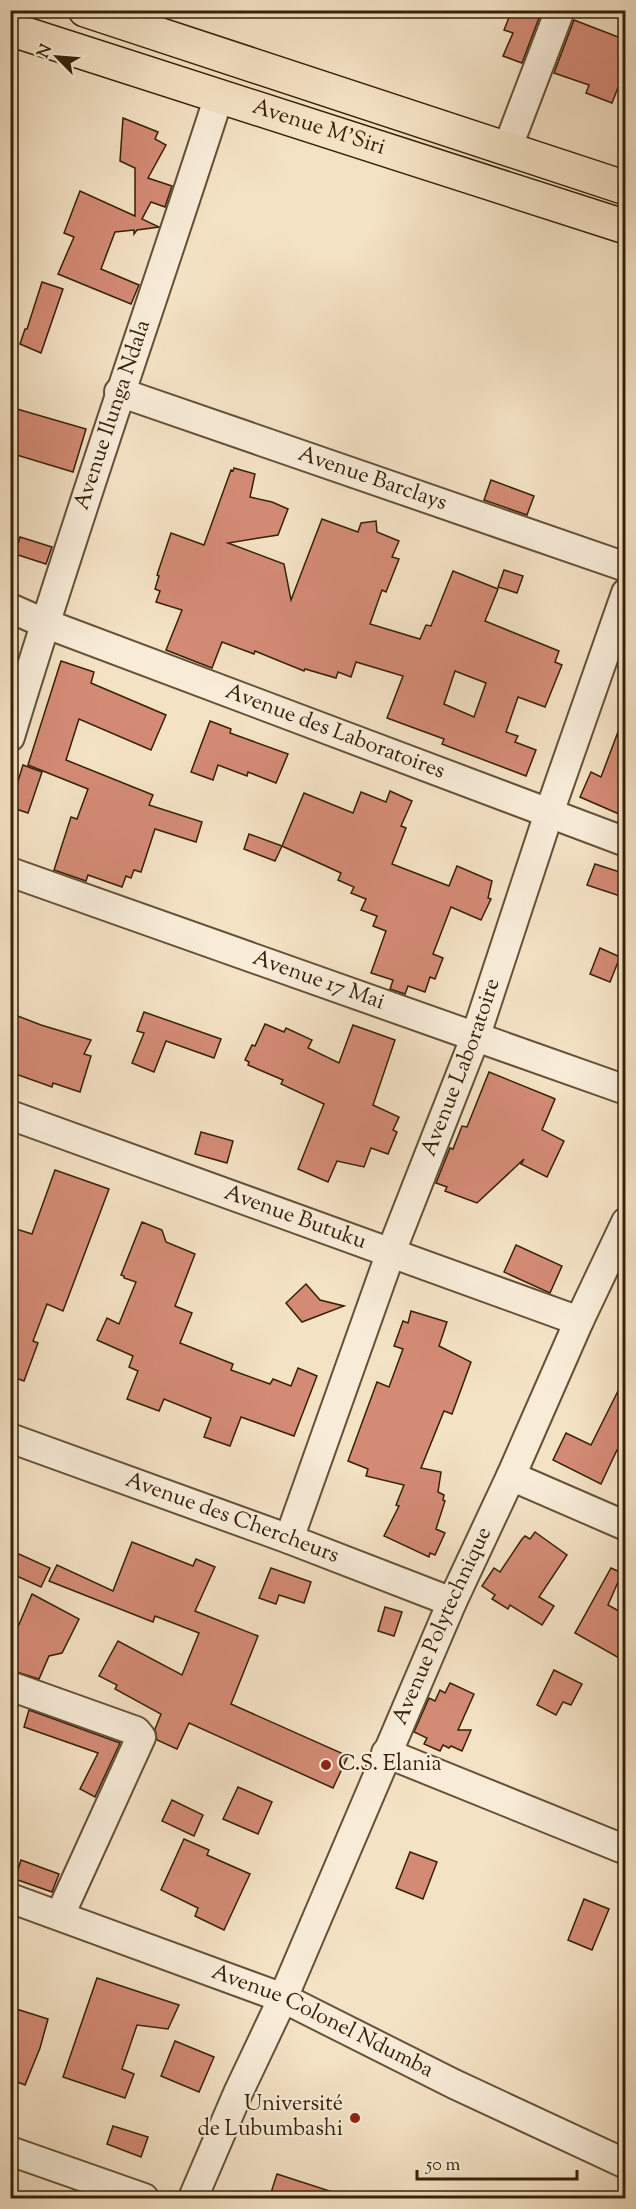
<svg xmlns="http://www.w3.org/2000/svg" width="636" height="2209" viewBox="0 0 636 2209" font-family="'Sorts Mill Goudy',serif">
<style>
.building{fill:#d48b76;stroke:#362107;stroke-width:1.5;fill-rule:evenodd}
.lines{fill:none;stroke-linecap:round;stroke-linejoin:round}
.minor-casing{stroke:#665136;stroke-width:32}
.highway-casing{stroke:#362107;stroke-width:36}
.minor{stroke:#f8ecd9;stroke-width:28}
.highway{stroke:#f4e2c5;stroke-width:33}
.poi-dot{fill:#8f2418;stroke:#f8ecd9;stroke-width:2}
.labels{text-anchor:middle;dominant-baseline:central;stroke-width:4.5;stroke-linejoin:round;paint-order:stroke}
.street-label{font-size:22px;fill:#362107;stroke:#f8ecd9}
.poi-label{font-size:22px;fill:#362107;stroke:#f8ecd9;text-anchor:start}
</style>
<rect width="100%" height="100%" fill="#f4e2c5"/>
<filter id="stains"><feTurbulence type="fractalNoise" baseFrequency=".00333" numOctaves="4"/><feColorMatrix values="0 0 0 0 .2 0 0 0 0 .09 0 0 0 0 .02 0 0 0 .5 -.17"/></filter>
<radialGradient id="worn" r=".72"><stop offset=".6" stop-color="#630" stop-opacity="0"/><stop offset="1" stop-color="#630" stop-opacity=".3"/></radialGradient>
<g class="building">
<path d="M512,10H542L522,63L503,56L513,33L504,30Z"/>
<path d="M574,20L626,40V87L619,85L612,103L586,93L589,85L554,73Z"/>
<path d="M123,118L158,132L155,139L166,145L148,178L172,186L165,207L151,202L142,219L159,227L137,230L134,234V230L115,232L101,269L139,285L131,304L58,274L74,237L64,233L80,191L135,216V168L120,161Z"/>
<path d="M42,282L63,289L41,353L20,344L25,329H27Z"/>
<path d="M10,407L86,429L73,472L10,453Z"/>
<path d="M234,468L255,474L250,497L272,502L288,509L278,535L228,543L284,564L291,600L322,519L358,532L361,523L376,521L377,532L399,541L392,557L399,559L386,592L382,590L370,624L420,639L426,625L431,626L453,571L498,589L485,621L559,651L555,662L562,665L545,707L518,697L506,732L518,736L515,742L536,750L526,776L442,744L444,739L387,718L403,676L356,662L351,677L338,672L336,678L305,669L304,671L255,651L254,654L222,642L212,668L166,650L182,610L156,602L160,591L155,589L159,576L157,575L171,533L204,545L231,470L233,471ZM455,671L486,683L474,717L444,704Z"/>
<path d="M491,480L534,496L527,515L484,500Z"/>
<path d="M20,537L52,547L46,564L15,554Z"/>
<path d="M504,570L523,576L517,593L498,587Z"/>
<path d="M61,661L94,672L91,683L166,715L151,750L79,719L66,760L153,795L149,805L202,822L196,842L155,829L141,872L134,870L131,878L126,876L122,887L88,875L86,881L54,870L71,817L77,819L88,789L28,765Z"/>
<path d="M624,716H626V817L580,797L591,772L601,777Z"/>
<path d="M210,721L231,729L230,733L288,754L276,783L248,772L247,776L218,765L213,780L191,772Z"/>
<path d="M23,765L42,772L28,813L10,807Z"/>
<path d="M390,791L412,801L401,826L406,828L392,864L449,886L457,866L492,881L488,898L491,899L481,920L451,907L433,954L443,958L435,979L430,977L425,992L408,986L405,994L390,989L393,980L371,973L386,931L373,926L377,916L361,910L366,899L351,893L354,887L338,880L341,873L282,846L304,793L353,813L361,792L386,802Z"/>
<path d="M249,834L282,846L275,861L244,849Z"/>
<path d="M595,864L626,874V898L587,885Z"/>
<path d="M600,948L620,957L610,982L590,974Z"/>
<path d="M144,1012L221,1039L214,1058L166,1041L154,1072L132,1063L144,1033L137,1031Z"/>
<path d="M10,1013L41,1025L91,1040L84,1054L91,1056L80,1092L53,1083L52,1087L10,1072Z"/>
<path d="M265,1024L284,1032L286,1028L312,1040L308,1048L339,1063L353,1025L395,1040L373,1105L399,1117L393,1130L397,1132L388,1154L371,1148L364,1167L337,1161L328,1182L298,1169L324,1104L281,1084L283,1080L248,1065L249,1062L245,1060L252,1045L255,1046Z"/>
<path d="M489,1072L553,1098L555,1099L542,1130L564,1141L547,1177L521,1164L524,1159L477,1203L445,1191L447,1187L436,1183L450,1148L453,1149L462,1126L467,1127Z"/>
<path d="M201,1132L233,1141L227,1163L195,1154Z"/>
<path d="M55,1170L109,1189L63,1311L47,1304L33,1341L38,1343L24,1381L10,1376V1227L32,1234Z"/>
<path d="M142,1222L162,1230L166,1242L195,1254L175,1306L192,1313L180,1343L233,1364L231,1370L270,1384L273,1379L291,1386L298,1368L317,1376L294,1436L241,1417L230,1446L204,1437L211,1418L164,1399L159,1411L127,1399L138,1371L129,1367L133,1356L97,1340L107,1318L119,1324L136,1282L124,1278V1276L121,1275Z"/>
<path d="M516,1245L562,1266L550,1293L504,1272Z"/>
<path d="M306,1284L320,1300L344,1306L302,1322L286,1303Z"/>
<path d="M411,1311L447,1322L439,1346L471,1362L452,1414L444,1411L421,1468L441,1472L438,1492L444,1495L443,1500L445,1501L436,1529L445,1533L435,1555L430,1553L429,1557L384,1536L399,1506L396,1505L404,1485L366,1476L368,1469L348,1461L377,1382L389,1387L403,1349L394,1346L403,1321L408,1323Z"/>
<path d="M626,1375V1453L617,1450L601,1484L553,1460L566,1433L591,1445Z"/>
<path d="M535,1532L567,1555L539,1597L554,1606L542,1625L510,1605L508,1609L492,1599L495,1595L482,1586L494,1568L500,1572L522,1539L525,1536L530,1539Z"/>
<path d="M132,1542L193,1566L196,1559L215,1567L195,1611L258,1636L231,1704L348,1756L333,1788L189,1723L177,1749L157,1740L155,1729L161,1714L115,1689L117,1685L99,1676L118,1641L182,1675L199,1633L155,1616L153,1622L49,1581L57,1565L113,1591Z"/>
<path d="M10,1550L50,1568L41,1587L10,1573Z"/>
<path d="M271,1568L311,1582L304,1603L279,1595L276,1604L259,1598Z"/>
<path d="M611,1568L622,1573L608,1605L626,1615V1662L575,1633Z"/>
<path d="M32,1594L79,1619L62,1653L49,1656L39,1679L10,1670V1626L17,1629Z"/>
<path d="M385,1607L402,1612L394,1636L378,1631Z"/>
<path d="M554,1670L582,1684L571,1705L563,1702L556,1715L537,1705Z"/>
<path d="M450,1683L474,1694L458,1730H471L462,1751L451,1746L449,1748L443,1745L440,1751L424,1744L427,1738L414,1732L429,1698L435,1701L440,1690L445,1693Z"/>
<path d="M29,1710L120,1743L95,1797L80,1789L98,1753L24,1727Z"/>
<path d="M238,1787L272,1802L258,1834L223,1819Z"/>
<path d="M172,1800L203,1815L194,1836L162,1821Z"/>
<path d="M184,1839L209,1850L207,1855L250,1874L224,1930L195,1916L198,1908L161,1890Z"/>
<path d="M410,1852L437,1862L423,1899L396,1888Z"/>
<path d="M21,1860L59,1874L52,1892L15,1879Z"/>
<path d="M584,1899L609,1909L592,1950L568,1940Z"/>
<path d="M97,1978L179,2005L168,2029L137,2025L122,2069L134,2074L125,2098L63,2077Z"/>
<path d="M10,2007L48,2019L40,2048L25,2085L10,2079Z"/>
<path d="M175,2041L214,2057L199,2092L161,2076Z"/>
<path d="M113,2126L148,2137L141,2157L107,2144Z"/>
<path d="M277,2174L342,2195V2199H269Z"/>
</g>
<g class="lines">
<g class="minor-casing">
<g id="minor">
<path d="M507,149L560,10"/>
<path id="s1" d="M119,392L626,567"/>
<path id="s2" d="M10,608L44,623L626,842"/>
<path id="s3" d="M10,737C75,522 150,310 219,96"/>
<path id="s4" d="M10,872L626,1090"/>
<path id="s5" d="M10,1115L579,1321"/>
<path id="s6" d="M10,1438L289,1539L452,1602"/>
<path d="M511,1476L626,1526"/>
<path id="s7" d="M289,1539L391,1252L475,1038L549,813L626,593"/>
<path d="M10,1686L136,1731L141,1737L60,1915"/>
<path d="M386,1753L626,1850"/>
<path id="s8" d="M10,1898L283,1998L454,2084L626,2164"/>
<path d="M10,2151L144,2198"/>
<path id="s9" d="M193,2198L238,2093L283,1998L452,1602L511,1476L579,1321L626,1222"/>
</g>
</g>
<g class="highway-casing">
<g id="highway">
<path d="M85,10L626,188"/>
<path id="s10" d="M10,29L626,227"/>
</g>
</g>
<use href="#minor" class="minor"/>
<use href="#highway" class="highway"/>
</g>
<g class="poi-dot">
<circle cx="326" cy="1765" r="6"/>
<circle cx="355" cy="2118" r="6"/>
</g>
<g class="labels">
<g class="street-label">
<text stroke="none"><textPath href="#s10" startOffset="324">Avenue M'Siri</textPath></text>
<text stroke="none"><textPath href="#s3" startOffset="338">Avenue Ilunga Ndala</textPath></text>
<text stroke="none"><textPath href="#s1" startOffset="268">Avenue Barclays</textPath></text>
<text stroke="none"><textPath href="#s2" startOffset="348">Avenue des Laboratoires</textPath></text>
<text stroke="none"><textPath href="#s4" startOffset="327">Avenue 17 Mai</textPath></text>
<text stroke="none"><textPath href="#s7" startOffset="502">Avenue Laboratoire</textPath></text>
<text stroke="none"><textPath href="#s5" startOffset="303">Avenue Butuku</textPath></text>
<text stroke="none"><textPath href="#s6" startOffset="236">Avenue des Chercheurs</textPath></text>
<text stroke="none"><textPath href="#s9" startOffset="624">Avenue Polytechnique</textPath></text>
<text stroke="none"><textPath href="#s8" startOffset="336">Avenue Colonel Ndumba</textPath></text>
</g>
<g class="poi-label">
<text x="338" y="1765">C.S. Elania</text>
<text x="343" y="2105" text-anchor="end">Université<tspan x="343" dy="25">de Lubumbashi</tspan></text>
</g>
</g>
<rect width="636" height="2209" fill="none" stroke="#f4e2c5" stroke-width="36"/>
<rect x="12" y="12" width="612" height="2185" fill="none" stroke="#362107" stroke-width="3"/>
<rect x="18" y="18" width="600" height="2173" fill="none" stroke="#362107" stroke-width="1.5"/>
<g transform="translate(57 57) rotate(295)" stroke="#f8ecd9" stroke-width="4.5" paint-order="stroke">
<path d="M0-4.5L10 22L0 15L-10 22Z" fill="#362107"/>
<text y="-9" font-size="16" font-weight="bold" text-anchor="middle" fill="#362107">N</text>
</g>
<path d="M417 2170v9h160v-9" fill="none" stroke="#362107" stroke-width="3"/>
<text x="426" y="2170" font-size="18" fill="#362107" stroke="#f8ecd9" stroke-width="4.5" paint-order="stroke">50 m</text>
<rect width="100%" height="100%" filter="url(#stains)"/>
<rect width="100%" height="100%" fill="url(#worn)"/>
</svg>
